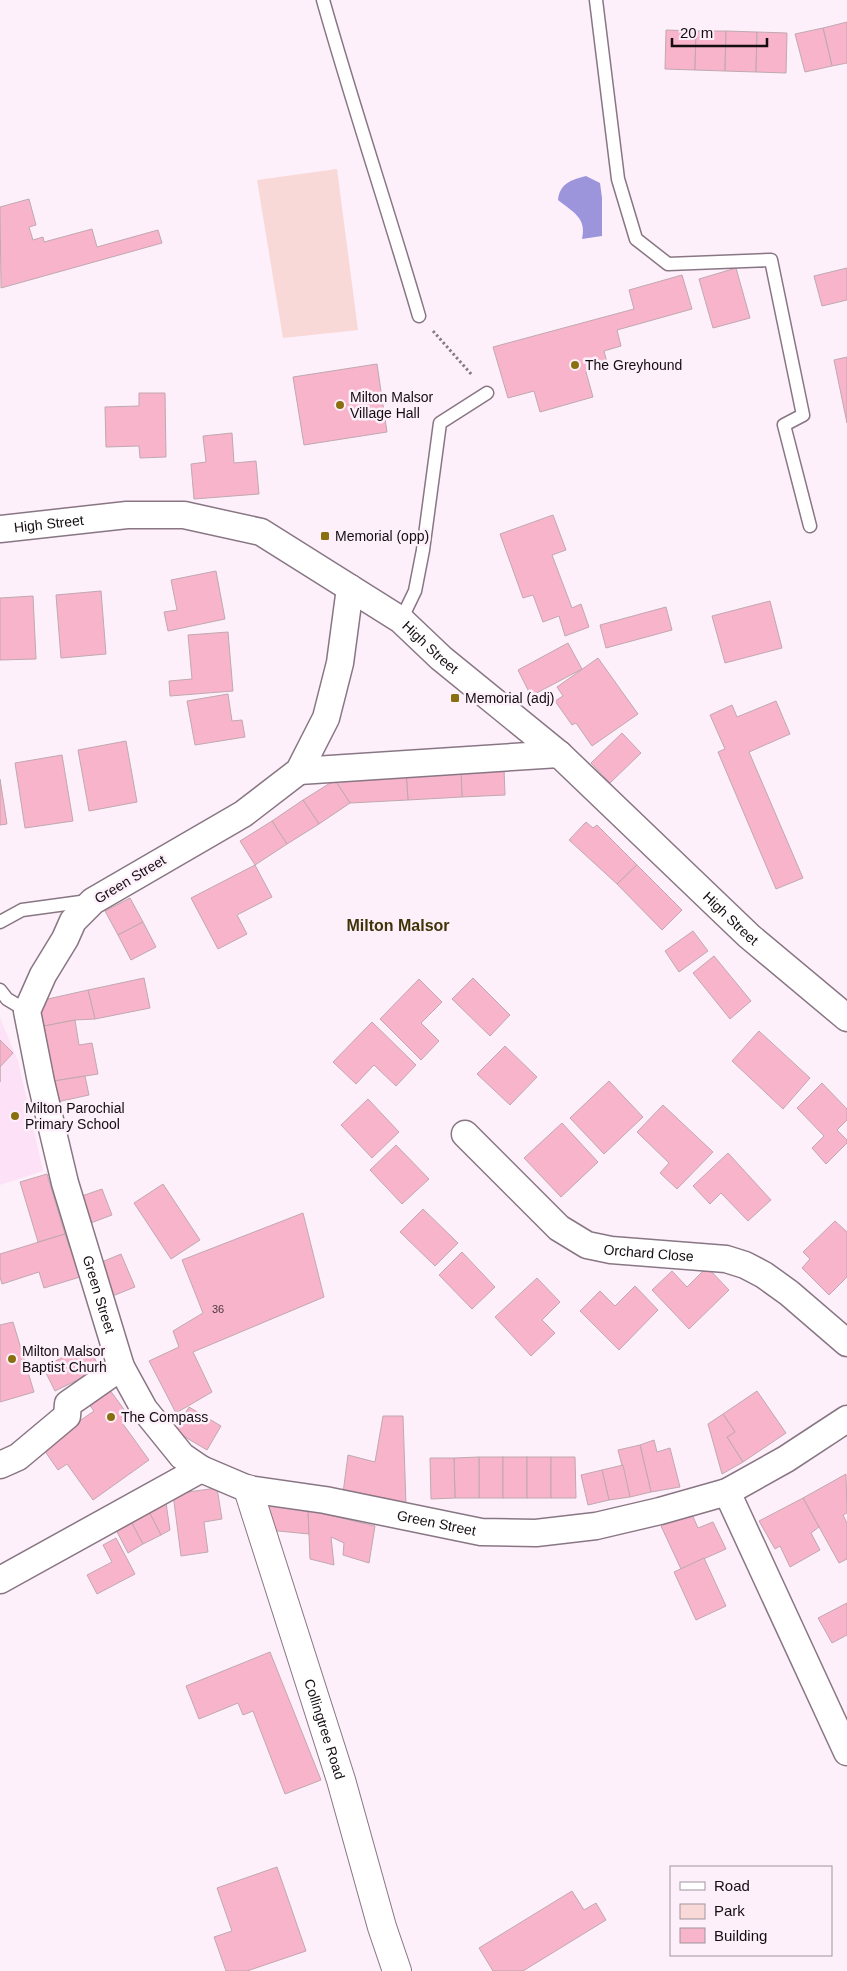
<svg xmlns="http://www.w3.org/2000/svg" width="847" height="1971" viewBox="0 0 847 1971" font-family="Arial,sans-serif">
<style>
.built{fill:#fde1f6}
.green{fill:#f9d9d7}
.water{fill:#9c95dc}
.building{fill:#f7b4ca;stroke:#c1a8b0}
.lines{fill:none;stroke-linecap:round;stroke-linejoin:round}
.service-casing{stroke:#897684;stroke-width:15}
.minor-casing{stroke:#897684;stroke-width:29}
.tertiary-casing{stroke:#897684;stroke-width:30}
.path{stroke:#857b83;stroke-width:3;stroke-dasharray:2.5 2.5;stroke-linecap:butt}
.service{stroke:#fff;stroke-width:12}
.minor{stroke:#fff;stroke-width:26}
.tertiary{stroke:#fff;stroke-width:28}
.poi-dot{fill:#8a6f10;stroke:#fdf0fa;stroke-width:2}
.labels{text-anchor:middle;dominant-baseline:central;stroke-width:5;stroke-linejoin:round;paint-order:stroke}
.number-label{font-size:11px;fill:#4d3740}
.poi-label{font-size:14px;fill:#140d12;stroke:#fdf0fa;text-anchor:start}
.street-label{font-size:14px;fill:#140d12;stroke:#fdf0fa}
.quarter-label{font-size:16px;font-weight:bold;fill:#403308;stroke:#fdf0fa}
</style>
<rect width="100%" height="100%" fill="#fdf0fa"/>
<path class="built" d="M0,1018L18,1061L43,1171L0,1185Z"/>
<path class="green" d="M337,169L358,330L283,338L257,180Z"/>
<path class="water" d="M586,176L600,183L602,198V236L582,239C587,218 573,212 558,200C560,183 571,180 586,176Z"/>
<g class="building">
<path d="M847,22V63L832,66L823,28Z"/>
<path d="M823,28L832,66L805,72L795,34Z"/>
<path d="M666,30L696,31L695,70L665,69Z"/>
<path d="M696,31H726L725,71L695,70Z"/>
<path d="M726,31L757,32L756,72L725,71Z"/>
<path d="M757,32L787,33L786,73L756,72Z"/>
<path d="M29,199L36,225L29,227L33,240L43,237L44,242L92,229L97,247L158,230L162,243L1,288L0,207Z"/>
<path d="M736,268L750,318L713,328L699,279Z"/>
<path d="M847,268V300L822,306L814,276Z"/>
<path d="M682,275L692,309L617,330L621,346L604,351L608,366L586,372L593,397L540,412L534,391L508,398L493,347L634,309L629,290Z"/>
<path d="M847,357V423L834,360Z"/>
<path d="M377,364L387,432L304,445L293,377Z"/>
<path d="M139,393H165L166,457L140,458L139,446L106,447L105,407L139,406Z"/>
<path d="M232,433L234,463L256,461L259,494L194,499L191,464L206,462L203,436Z"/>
<path d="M553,515L566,550L552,555L572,608L581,604L589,627L565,636L559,616L543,622L533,595L523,598L500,534Z"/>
<path d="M216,571L225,619L168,631L164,612L177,610L171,580Z"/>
<path d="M101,591L106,654L61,658L56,595Z"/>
<path d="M33,596L36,659L0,660V598Z"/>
<path d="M770,601L782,648L725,663L712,616Z"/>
<path d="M666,607L672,630L606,648L600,625Z"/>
<path d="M228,632L233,691L170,696L169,681L192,679L188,635Z"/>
<path d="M568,643L582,669L531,696L518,670Z"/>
<path d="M598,658L638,714L592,746L576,723L572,725L555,701L563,696L557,687Z"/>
<path d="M228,694L232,721L242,720L245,737L195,745L187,701Z"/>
<path d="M776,701L790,734L749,752L803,878L776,889L718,752L725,749L710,715L732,705L737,717Z"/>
<path d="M622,733L641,753L610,783L591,763Z"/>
<path d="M126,741L137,802L89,811L78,750Z"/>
<path d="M62,755L73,821L25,828L15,763Z"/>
<path d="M504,768L505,795L462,797L461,770Z"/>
<path d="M461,770L462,797L408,800L406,772Z"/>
<path d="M406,772L408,800L350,803L335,780Z"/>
<path d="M0,779L7,824L0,825Z"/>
<path d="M335,780L350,803L319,824L303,800Z"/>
<path d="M303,800L319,824L287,844L272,821Z"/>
<path d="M272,821L287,844L255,865L240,841Z"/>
<path d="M586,822L593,828L597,825L637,865L617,884L569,840Z"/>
<path d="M255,865L272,897L237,915L247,934L218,949L191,898Z"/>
<path d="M637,865L682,910L662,930L617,884Z"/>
<path d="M130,898L143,922L118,935L105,911Z"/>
<path d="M143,922L156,947L131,960L118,935Z"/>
<path d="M693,931L708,951L679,972L665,951Z"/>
<path d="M714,956L751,1001L730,1019L693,973Z"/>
<path d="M144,978L150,1008L95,1019L88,990Z"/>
<path d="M473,978L510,1015L490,1036L452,999Z"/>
<path d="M419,979L442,1002L421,1023L439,1041L421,1060L380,1019Z"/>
<path d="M88,990L95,1019L75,1020L44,1026L39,1001Z"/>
<path d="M75,1020L79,1045L92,1043L98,1074L54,1081L44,1026Z"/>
<path d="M372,1022L416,1065L396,1086L374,1065L356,1084L333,1062Z"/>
<path d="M759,1031L810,1078L783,1109L732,1061Z"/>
<path d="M0,1040L13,1053L0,1067V1082Z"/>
<path d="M505,1046L537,1077L510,1105L477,1074Z"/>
<path d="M85,1076L89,1095L57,1102L54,1081Z"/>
<path d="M609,1081L643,1117L604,1154L570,1118Z"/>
<path d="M822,1083L847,1109V1120L837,1130L847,1140V1143L826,1164L812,1148L824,1136L797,1108Z"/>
<path d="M368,1099L399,1132L372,1158L341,1125Z"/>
<path d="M663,1105L713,1152L677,1189L660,1173L669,1163L637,1132Z"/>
<path d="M562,1123L598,1162L561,1197L524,1158Z"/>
<path d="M396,1145L429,1179L402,1204L370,1170Z"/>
<path d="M728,1153L771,1200L748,1221L721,1193L710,1204L693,1186Z"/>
<path d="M47,1174L65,1234L38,1242L20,1182Z"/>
<path d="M163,1184L200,1240L171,1259L134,1203Z"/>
<path d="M102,1189L112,1215L88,1224L79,1197Z"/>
<path d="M423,1209L458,1243L435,1266L400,1232Z"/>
<path d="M303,1213L324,1297L193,1352L212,1392L176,1413L149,1361L179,1347L173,1331L203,1313L182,1260Z"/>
<path d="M835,1221L847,1232V1277L829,1295L802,1268L810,1259L803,1252Z"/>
<path d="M65,1234L80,1277L44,1288L39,1272L2,1284L0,1277V1254Z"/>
<path d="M462,1252L495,1287L472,1309L439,1275Z"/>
<path d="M121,1254L135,1287L110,1297L97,1264Z"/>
<path d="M707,1267L729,1290L689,1329L652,1290L672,1271L687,1287Z"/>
<path d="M537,1278L560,1302L542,1320L555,1333L531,1356L495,1317Z"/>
<path d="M635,1286L658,1310L619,1350L580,1311L600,1291L615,1306Z"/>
<path d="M13,1322L34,1392L0,1402V1325Z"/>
<path d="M88,1345L100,1369L55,1391L43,1367Z"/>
<path d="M104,1382L131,1419L123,1424L149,1460L93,1500L67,1464L58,1470L42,1447L94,1411L84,1397Z"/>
<path d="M757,1391L786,1433L743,1462L727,1437L735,1432L723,1414Z"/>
<path d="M189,1407L221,1426L207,1450L175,1431Z"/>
<path d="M723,1414L735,1432L727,1437L743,1462L722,1474L708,1424Z"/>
<path d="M383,1416H403L406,1505L343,1493L348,1455L375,1462Z"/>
<path d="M654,1440L657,1452L670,1448L680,1487L651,1492L640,1445Z"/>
<path d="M640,1445L651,1492L630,1497L618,1450Z"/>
<rect x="479" y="1457" width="24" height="41"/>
<path d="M479,1457V1498H455L454,1458Z"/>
<rect x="503" y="1457" width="24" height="41"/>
<rect x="527" y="1457" width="24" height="41"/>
<path d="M551,1457H575L576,1498H551Z"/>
<path d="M430,1458H454L455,1498L431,1499Z"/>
<path d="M623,1465L630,1497L609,1500L602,1470Z"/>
<path d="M602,1470L609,1500L588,1505L581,1475Z"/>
<path d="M846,1474L847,1513L843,1515L847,1523V1559L839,1563L803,1498Z"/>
<path d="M217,1488L222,1519L204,1522L208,1552L181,1556L173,1494Z"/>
<path d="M165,1496L170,1530L161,1535L146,1506Z"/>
<path d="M803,1498L819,1527L811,1533L820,1550L790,1567L780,1546L775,1549L759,1521Z"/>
<path d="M265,1504L308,1510L309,1534L268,1530Z"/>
<path d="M146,1506L161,1535L143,1544L128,1516Z"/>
<path d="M308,1510L375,1526L369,1563L343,1555L344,1543L331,1537L334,1565L310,1559Z"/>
<path d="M691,1512L698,1528L713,1522L726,1549L681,1569L661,1526Z"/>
<path d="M128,1516L143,1544L128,1553L113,1524Z"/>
<path d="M116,1538L135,1574L97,1594L87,1575L112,1562L103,1545Z"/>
<path d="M704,1558L726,1606L696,1620L674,1572Z"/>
<path d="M847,1603V1635L832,1643L818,1618Z"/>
<path d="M270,1652L321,1780L285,1794L253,1711L243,1715L238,1703L199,1719L186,1686Z"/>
<path d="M277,1867L306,1951L247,1971H226L214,1937L232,1931L217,1888Z"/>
<path d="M572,1891L584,1910L596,1903L606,1920L523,1971H493L479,1948Z"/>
</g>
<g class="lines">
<g class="service-casing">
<g id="service">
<path d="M323,0C353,106 388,210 419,316"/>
<path d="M596,0L618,179L636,239L668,264L771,260L803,415L784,425L810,526"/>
<path d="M401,620L415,591L423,550L440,423L487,393"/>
<path d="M0,922L22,910L88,901"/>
<path d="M0,990L7,999L27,1011"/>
</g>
</g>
<g class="minor-casing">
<g id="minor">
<path id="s1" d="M0,529L127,515H184L261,532L401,620L441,658L559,754L749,936L847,1018"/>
<path id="s2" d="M350,588L340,663L326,718L299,771L243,814L93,901L73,921L65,939L43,975L27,1011L41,1082L65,1183L121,1367L144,1409L182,1456L201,1469L248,1489L325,1500L481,1532L536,1533L596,1526L660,1511L727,1492L786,1459L847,1419"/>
<path d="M299,771L559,754"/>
<path id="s3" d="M465,1134L559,1228L587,1245L611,1250L726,1259L745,1265L764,1275L789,1293L847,1343"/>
<path d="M0,1465L18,1457L67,1416L68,1404L121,1367"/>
<path d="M727,1492L847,1752"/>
<path d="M0,1580L201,1469"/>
</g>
</g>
<g class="tertiary-casing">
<g id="tertiary">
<path id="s4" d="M248,1489L341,1780L382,1927L397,1971"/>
</g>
</g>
<path class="path" d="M433,331L472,375"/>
<use href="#service" class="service"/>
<use href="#minor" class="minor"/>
<use href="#tertiary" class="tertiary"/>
</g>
<g class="poi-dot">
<circle cx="575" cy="365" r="5"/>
<circle cx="340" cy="405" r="5"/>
<rect x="320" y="531" width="10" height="10" rx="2.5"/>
<rect x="450" y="693" width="10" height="10" rx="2.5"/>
<circle cx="15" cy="1116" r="5"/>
<circle cx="12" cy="1359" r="5"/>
<circle cx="111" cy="1417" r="5"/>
</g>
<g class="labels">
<g class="number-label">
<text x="218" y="1309">36</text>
</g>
<g class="poi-label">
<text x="585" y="365">The Greyhound</text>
<text x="350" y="397">Milton Malsor<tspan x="350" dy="16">Village Hall</tspan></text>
<text x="335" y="536">Memorial (opp)</text>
<text x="465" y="698">Memorial (adj)</text>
<text x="25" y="1108">Milton Parochial<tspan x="25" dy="16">Primary School</tspan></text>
<text x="22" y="1351">Milton Malsor<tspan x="22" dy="16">Baptist Churh</tspan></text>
<text x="121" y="1417">The Compass</text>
</g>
<g class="street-label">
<text stroke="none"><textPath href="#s1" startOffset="49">High Street</textPath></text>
<text stroke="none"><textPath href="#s1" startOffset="469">High Street</textPath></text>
<text transform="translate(130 879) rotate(-31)">Green Street</text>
<text stroke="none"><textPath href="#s1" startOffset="874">High Street</textPath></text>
<text stroke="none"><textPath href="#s3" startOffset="228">Orchard Close</textPath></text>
<text stroke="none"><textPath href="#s2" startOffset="858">Green Street</textPath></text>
<text stroke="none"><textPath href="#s2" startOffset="1308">Green Street</textPath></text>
<text stroke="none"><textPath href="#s4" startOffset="252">Collingtree Road</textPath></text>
</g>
<g class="quarter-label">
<text x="398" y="925">Milton Malsor</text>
</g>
</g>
<rect x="670" y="1866" width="162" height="90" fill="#fdf0fa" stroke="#a0959d"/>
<rect x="680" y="1882" width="25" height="8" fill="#ffffff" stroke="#a0959d"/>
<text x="714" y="1891" font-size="15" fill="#140d12">Road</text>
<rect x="680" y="1904" width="25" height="15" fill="#f9d9d7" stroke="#a0959d"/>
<text x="714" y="1916" font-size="15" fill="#140d12">Park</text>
<rect x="680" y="1928" width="25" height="15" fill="#f7b4ca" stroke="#a0959d"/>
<text x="714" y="1941" font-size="15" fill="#140d12">Building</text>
<path d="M672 38v8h95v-8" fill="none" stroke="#140d12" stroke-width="2.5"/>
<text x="680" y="38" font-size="15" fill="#140d12" stroke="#fdf0fa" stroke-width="4" paint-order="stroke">20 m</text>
</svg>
